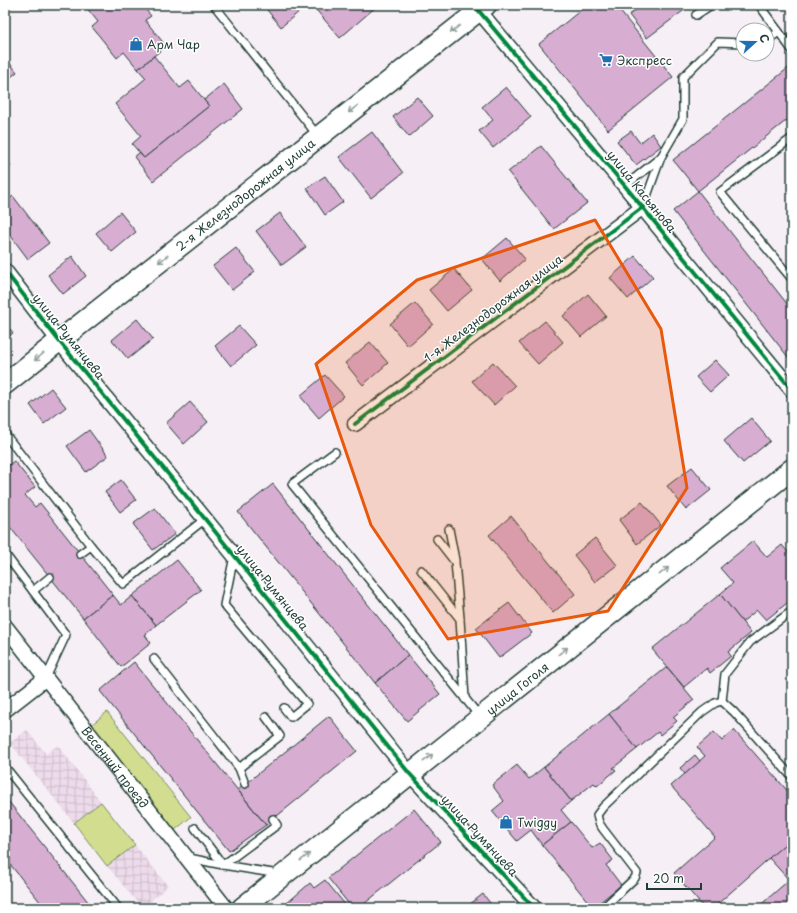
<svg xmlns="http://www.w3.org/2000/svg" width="797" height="913" viewBox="0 0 797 913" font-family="'Playpen Sans',sans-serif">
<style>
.industrial{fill:url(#industrial-grid)}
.park{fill:#d2dd90;stroke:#788d62}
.building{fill:#d7add2;stroke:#1f3d34}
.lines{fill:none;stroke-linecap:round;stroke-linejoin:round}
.service-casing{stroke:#1f3d34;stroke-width:10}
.minor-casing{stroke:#1f3d34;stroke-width:17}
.secondary-casing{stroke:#1f3d34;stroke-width:23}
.service{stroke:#fff;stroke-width:7}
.minor{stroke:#fff;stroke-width:14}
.secondary{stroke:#fff;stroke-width:20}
.cycleway-casing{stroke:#fff;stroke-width:6}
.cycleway{stroke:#00873e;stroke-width:4}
.oneway{stroke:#8f9e9a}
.marked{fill:#e8590c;fill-opacity:0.2;stroke:#e8590c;stroke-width:3;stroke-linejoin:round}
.labels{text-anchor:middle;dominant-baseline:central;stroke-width:3;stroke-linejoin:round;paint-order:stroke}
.poi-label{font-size:12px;fill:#1f3d34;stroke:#fff;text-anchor:start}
.street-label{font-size:12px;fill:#1f3d34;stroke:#fff}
</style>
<defs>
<pattern id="industrial-grid" width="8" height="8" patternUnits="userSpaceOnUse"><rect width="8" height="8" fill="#eddbeb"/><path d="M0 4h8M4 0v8" fill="none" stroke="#cbbdca"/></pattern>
</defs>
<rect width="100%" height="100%" fill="#f7eff6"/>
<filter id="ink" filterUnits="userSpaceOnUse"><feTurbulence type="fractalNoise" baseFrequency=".025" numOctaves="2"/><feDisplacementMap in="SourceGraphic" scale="8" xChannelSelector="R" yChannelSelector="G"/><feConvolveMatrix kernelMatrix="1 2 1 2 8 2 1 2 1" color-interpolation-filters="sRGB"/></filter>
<g filter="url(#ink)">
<g class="industrial">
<path d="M27,730L46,754L58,745L101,802L74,823L10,743Z"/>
<path d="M135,845L168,886L142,908L107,866Z"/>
</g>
<g class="park">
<path d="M107,712L191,817L175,830L91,725Z"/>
<path d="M101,802L135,845L107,866L74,823Z"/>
</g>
<g class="building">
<path d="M88,5H142L151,16L145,20L166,46L138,69L124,52L117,58L92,27L98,22L86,7Z"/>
<path d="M263,5H307L281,27Z"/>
<path d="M312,5H378L340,38Z"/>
<path d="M587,5H615L673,77L608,130L539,44Z"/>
<path d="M643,5H691L647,38L629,15Z"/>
<path d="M154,56L180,88L189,81L209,106L144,158L132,144L141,136L115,104L146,78L138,69Z"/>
<path d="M5,57L17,72L5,82Z"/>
<path d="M792,65V116L698,191L673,160Z"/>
<path d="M224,84L243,109L153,181L134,157L139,153L144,158L209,106L204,100Z"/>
<path d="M506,87L531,117L493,148L479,131L493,120L482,107Z"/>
<path d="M417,97L433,116L409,137L393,117Z"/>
<path d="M631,131L640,143L652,133L661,146L636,165L617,141Z"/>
<path d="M372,132L403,173L371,198L339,157Z"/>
<path d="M541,146L587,203L554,229L508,172Z"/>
<path d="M5,158L11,166L5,171Z"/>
<path d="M325,176L343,202L325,215L307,188Z"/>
<path d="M698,191L792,310V362L673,211Z"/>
<path d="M13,196L49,243L28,259L5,228V202Z"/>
<path d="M120,212L136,232L112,252L96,233Z"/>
<path d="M280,213L306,247L282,265L256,231Z"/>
<path d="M507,238L525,259L500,281L482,259Z"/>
<path d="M236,248L255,272L232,290L213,266Z"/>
<path d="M72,256L86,276L63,294L48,275Z"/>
<path d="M635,256L653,277L628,299L610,278Z"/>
<path d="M454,269L472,290L447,311L429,290Z"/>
<path d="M588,294L606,316L581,337L563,316Z"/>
<path d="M415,303L433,324L408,346L390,324Z"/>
<path d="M137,319L153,339L128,359L112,340Z"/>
<path d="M545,321L563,342L538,364L519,343Z"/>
<path d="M5,323L13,333L5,339Z"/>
<path d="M239,326L256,345L231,366L215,346Z"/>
<path d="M370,342L388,363L363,385L345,363Z"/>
<path d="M715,360L729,375L710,392L696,377Z"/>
<path d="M493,362L515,386L494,405L472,381Z"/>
<path d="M325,375L344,396L319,418L300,396Z"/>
<path d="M51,388L66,407L44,424L30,405Z"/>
<path d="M190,402L208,422L184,444L166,423Z"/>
<path d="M751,418L770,441L743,463L724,441Z"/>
<path d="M89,430L108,456L86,472L67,446Z"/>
<path d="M14,461L35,487L25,495L35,507L40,503L113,595L83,618L5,521V468Z"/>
<path d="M692,467L711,490L686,510L667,486Z"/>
<path d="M121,480L136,500L120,512L105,492Z"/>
<path d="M273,484L408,655L375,683L238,512Z"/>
<path d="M642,502L661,525L637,544L619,520Z"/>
<path d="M155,508L175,534L153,550L133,524Z"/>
<path d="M511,516L575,594L553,613L489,535Z"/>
<path d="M595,538L617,565L595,582L574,555Z"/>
<path d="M753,541L767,557L782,545L792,557V586L790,588L792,591V599L766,620L757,610L742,622L720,594L733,583L720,568Z"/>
<path d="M177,560L201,590L156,625L132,596Z"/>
<path d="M720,594L751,633L728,652L731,656L710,673L707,668L684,687L652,649Z"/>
<path d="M113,595L121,605L132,596L156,625L145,635L151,643L121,667L83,618Z"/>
<path d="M509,603L532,633L499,658L476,628Z"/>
<path d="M408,655L440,694L407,721L375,683Z"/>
<path d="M134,662L266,825L229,851L100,691Z"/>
<path d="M667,667L694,700L673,717L677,721L660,735L658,732L637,749L609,714Z"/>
<path d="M609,714L637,749L613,768L616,770L597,786L594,783L571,801L544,767Z"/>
<path d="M329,716L357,751L266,825L238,790Z"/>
<path d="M734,730L792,796V838L713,908H704L674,873L715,837L671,786L705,756L697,747L714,732L722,741Z"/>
<path d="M695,755L700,761L685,774L680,768Z"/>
<path d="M517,765L529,779L544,767L571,801L561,810L571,822L542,845L531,830L517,841L492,811L504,801L492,785Z"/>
<path d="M5,797L93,908H45L5,858Z"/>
<path d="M414,809L441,842L359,908H352L328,878Z"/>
<path d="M571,822L592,848L600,843L613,860L606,865L621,885L593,908L542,845Z"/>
<path d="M792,838V908H757L789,880L769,858Z"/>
<path d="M325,880L348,908H290L286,904L310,883L314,888Z"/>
<path d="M483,894L494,908H465Z"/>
</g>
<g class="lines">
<g class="service-casing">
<g id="service">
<path d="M214,5L318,136"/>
<path d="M759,5L779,32L767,40"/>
<path d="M696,15L711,5"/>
<path d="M779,32L792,50"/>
<path d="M792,138L720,192L792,279"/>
<path d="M625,186L661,157L683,119V77L718,42L743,43"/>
<path d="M643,207L661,157"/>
<path d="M5,434L91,546L123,584L205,519"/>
<path d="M335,452L292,484L480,717"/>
<path d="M449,529L455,560"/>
<path d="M437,539L455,562L460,618"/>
<path d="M5,554L66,635L46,678"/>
<path d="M80,554L91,546"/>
<path d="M234,556L224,605L307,704L291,717L284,708"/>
<path d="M421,570L460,619L465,699"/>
<path d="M33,591L50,577"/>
<path d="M154,659L239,768L280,736L266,717"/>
<path d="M722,701L725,674L750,642L792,611"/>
<path d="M5,767L118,908"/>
<path d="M239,768L245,784"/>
<path d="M195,828L223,865L277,825L273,819"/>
<path d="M189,858L223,865L279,874"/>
<path d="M603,908L635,878L637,873L603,829L599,823L597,815L603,807L702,712L715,703L722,701L734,712L792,777"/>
</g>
</g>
<g class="minor-casing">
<g id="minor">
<path d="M474,5L625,186L792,390"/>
<path d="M5,271L59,341L205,519L409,773L534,908"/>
<path d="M355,424L643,207"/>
<path id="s1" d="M5,626L226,908"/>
<path d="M5,710L46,678"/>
</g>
</g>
<g class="secondary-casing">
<g id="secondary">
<path id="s2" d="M5,384L59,341L486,5"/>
<path id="s3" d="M242,908L792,469"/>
</g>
</g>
<use href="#service" class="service"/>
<use href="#minor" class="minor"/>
<use href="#secondary" class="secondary"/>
<g class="cycleway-casing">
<g id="cycleway">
<path d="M474,5L625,186L792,390"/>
<path d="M5,271L59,341L205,519L409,773L534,908"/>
<path d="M355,424L643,207"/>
</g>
</g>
<use href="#cycleway" class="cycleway"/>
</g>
<defs><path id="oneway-shaft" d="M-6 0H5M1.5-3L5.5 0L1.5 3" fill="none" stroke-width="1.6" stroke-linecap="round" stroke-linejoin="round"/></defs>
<g class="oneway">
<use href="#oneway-shaft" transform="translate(455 29) rotate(142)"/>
<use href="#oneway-shaft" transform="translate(353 109) rotate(142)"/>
<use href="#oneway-shaft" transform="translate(163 259) rotate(142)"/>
<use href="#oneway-shaft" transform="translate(39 357) rotate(141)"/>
<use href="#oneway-shaft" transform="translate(664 571) rotate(-38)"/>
<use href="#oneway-shaft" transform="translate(563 651) rotate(-38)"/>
<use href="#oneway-shaft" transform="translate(428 758) rotate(-38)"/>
<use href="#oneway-shaft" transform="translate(305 857) rotate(-39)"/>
</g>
</g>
<path class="marked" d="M595,220L661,329L687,488L608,611L448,639L371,525L316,364L417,280Z"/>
<defs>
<g id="shop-bare" transform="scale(1.08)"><path d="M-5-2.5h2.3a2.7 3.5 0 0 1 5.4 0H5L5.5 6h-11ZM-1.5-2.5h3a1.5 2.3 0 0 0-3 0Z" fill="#1f6fb2" stroke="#fff" stroke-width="2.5" paint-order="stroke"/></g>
<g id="supermarket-bare" transform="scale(1.08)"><path d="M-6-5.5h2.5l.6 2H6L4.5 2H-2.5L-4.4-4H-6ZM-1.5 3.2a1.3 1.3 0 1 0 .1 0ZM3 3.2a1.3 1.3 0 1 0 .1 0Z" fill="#1f6fb2" stroke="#fff" stroke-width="2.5" paint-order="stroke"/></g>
</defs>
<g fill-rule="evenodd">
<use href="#shop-bare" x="136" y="44"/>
<use href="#supermarket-bare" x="606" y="60"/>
<use href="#shop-bare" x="506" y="822"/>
</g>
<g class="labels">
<g class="poi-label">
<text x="147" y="44">Арм Чар</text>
<text x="617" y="60">Экспресс</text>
<text x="517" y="822">Twiggy</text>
</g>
<g class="street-label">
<text transform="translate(642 191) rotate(51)">улица Касьянова</text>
<text stroke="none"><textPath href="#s2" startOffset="306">2-я Железнодорожная улица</textPath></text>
<text transform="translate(493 308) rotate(-37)">1-я Железнодорожная улица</text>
<text transform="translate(69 336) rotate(51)">улица Румянцева</text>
<text transform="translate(273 587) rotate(51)">улица Румянцева</text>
<text stroke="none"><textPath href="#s3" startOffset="352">улица Гоголя</textPath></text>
<text stroke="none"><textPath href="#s1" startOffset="179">Весенний проезд</textPath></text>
<text transform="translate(480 835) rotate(47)">улица Румянцева</text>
</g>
</g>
<rect width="797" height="913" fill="none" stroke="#fff" stroke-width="20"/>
<rect x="10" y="10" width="777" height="893" fill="none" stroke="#1f3d34" stroke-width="1.5" filter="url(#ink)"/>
<g transform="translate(755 42) rotate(69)"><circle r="19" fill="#ffffff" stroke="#a5b1ae"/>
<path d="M0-3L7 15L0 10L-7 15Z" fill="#1f6fb2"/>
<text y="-6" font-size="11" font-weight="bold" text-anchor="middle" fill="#1f3d34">С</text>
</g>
<path d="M647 883v6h54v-6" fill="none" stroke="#1f3d34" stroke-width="2"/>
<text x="653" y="883" font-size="12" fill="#1f3d34" stroke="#ffffff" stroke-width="3" paint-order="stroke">20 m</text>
</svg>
